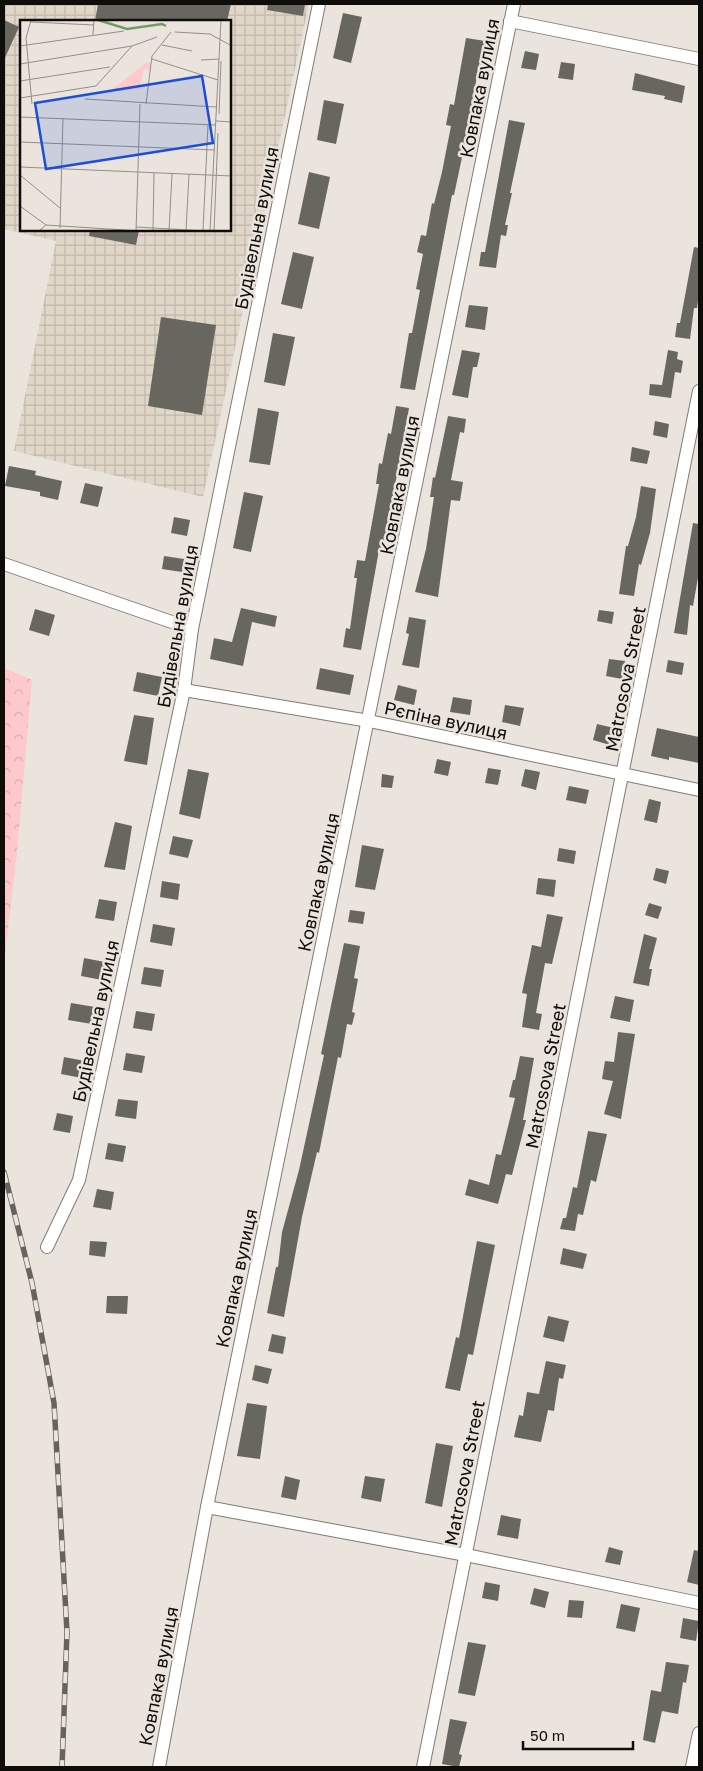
<svg xmlns="http://www.w3.org/2000/svg" width="703" height="1771" viewBox="0 0 703 1771" font-family="'Golos Text',sans-serif">
<style>
.industrial{fill:url(#industrial-grid);fill-rule:evenodd}
.forest{fill:url(#forest-crowns)}
.building{fill:#676760}
.lines{fill:none;stroke-linecap:round;stroke-linejoin:round}
.street-casing{stroke:#807b75;stroke-width:14}
.street{stroke:#fff;stroke-width:12}
.rail-casing{stroke:#66635e;stroke-width:5.5}
.rail{stroke:#eae4dd;stroke-width:4;stroke-dasharray:11;stroke-linecap:butt}
.labels{text-anchor:middle;dominant-baseline:central;stroke-width:5;stroke-linejoin:round;paint-order:stroke}
.street-label{font-size:18px;fill:#0f0d0a;stroke:#eae4dd}
.inset-river{fill:none;stroke:#719c68;stroke-width:2.5}
.inset-road{fill:none;stroke:#928e89;stroke-width:1}
.view{fill:#1d4ed8;fill-opacity:0.15;stroke:#1d4ed8;stroke-width:2.5}
.inset-edge{fill:none;stroke:#0f0d0a;stroke-width:2.5}
</style>
<defs>
<pattern id="industrial-grid" width="8" height="8" patternUnits="userSpaceOnUse" patternTransform="scale(1.25)"><rect width="8" height="8" fill="#e1d7c9"/><path d="M0 4h8M4 0v8" fill="none" stroke="#c0b7ab"/></pattern>
<pattern id="forest-crowns" width="20" height="18" patternUnits="userSpaceOnUse" patternTransform="scale(1.25)"><rect width="20" height="18" fill="#fdc9cc"/><path d="M2 6a3 3 0 1 1 6 0M12 15a3 3 0 1 1 6 0" fill="none" stroke="#d8abae"/></pattern>
</defs>
<rect width="100%" height="100%" fill="#eae4dd"/>
<path class="industrial" d="M4,4H309L203,497L14,451L56,241L4,229ZM21,21H230V230H21Z"/>
<path class="forest" d="M4,668L32,680L17,853L4,963Z"/>
<g class="building">
<path d="M98,4H231L227,21H95Z"/>
<path d="M268,4H305L303,16L267,10Z"/>
<path d="M343,13L362,17L351,63L333,58Z"/>
<path d="M4,20L19,27L4,60Z"/>
<path d="M466,38L485,41L482,65L479,64L468,129L454,195H452L415,390L400,388L409,333H412L420,290L416,289L423,254L417,252L421,235L426,236L432,203L434,204L442,172L451,126L446,125L450,104L454,105Z"/>
<path d="M525,51L539,54L536,70L521,68Z"/>
<path d="M561,62L575,64L573,80L558,78Z"/>
<path d="M635,73L685,86L682,103L664,99L665,96L632,90Z"/>
<path d="M324,100L344,104L336,144L317,140Z"/>
<path d="M509,120L525,123L510,193H512L505,225H508L506,236L501,235L496,268L479,266L481,252H485Z"/>
<path d="M309,172L330,177L319,229L298,224Z"/>
<path d="M90,230H139L136,245L89,236Z"/>
<path d="M694,247L699,248V293L697,308H694L690,339L675,337L677,323H680Z"/>
<path d="M293,252L314,257L302,309L281,304Z"/>
<path d="M469,305L488,307L485,330L465,327Z"/>
<path d="M161,317L216,325L202,415L148,406Z"/>
<path d="M273,333L295,337L285,386L264,382Z"/>
<path d="M462,350L480,353L477,367H473L468,398L452,395Z"/>
<path d="M668,350L678,352L677,359L683,361L681,373L675,372L671,398L649,395L650,384L662,385Z"/>
<path d="M396,406L409,408L389,519L382,550H379L361,650L343,647L346,628L350,629L357,578H354L357,560L365,561L379,484H376L379,463L382,464L388,433L391,434Z"/>
<path d="M258,408L279,412L270,465L249,462Z"/>
<path d="M448,416L466,419L464,433L460,432L451,480L463,482L460,501L451,500L438,597L415,592L426,549L434,497H430L433,477L435,478Z"/>
<path d="M655,421L669,424L667,438L653,435Z"/>
<path d="M632,447L650,451L647,464L630,461Z"/>
<path d="M9,466L36,471L35,475L62,481L58,500L40,496V492L5,486Z"/>
<path d="M85,483L103,487L98,507L80,503Z"/>
<path d="M641,486L656,489L650,533L641,565L639,564L634,596L619,594L626,546H628L636,517Z"/>
<path d="M244,492L263,496L251,552L233,548Z"/>
<path d="M174,517L190,520L187,536L171,533Z"/>
<path d="M693,523L699,524V572L693,606L690,605L687,635L674,633Z"/>
<path d="M164,556L184,559L182,572L162,569Z"/>
<path d="M241,608L277,616L275,627L252,622L243,666L210,659L214,638L232,642Z"/>
<path d="M35,609L55,615L49,636L29,630Z"/>
<path d="M599,610L614,612L612,624L597,621Z"/>
<path d="M409,617L426,620L419,668L402,665L409,634L406,633Z"/>
<path d="M609,659L625,661L622,679L606,676Z"/>
<path d="M668,660L684,663L682,675L666,672Z"/>
<path d="M320,668L354,675L350,695L316,689Z"/>
<path d="M137,672L162,677L158,696L133,691Z"/>
<path d="M398,685L417,690L414,705L394,700Z"/>
<path d="M453,697L472,700L470,715L450,712Z"/>
<path d="M505,705L524,708L520,726L502,722Z"/>
<path d="M134,715L154,718L147,765L124,761Z"/>
<path d="M597,724L614,728L610,745L593,740Z"/>
<path d="M657,728L699,737V763L669,757V760L651,756Z"/>
<path d="M437,759L451,762L448,776L434,773Z"/>
<path d="M488,768L501,770L498,785L485,783Z"/>
<path d="M188,769L209,773L200,819L179,814Z"/>
<path d="M525,769L540,772L536,790L521,786Z"/>
<path d="M382,774L394,776L392,788L381,787Z"/>
<path d="M569,786L589,790L586,804L566,800Z"/>
<path d="M649,799L661,802L657,823L644,820Z"/>
<path d="M115,822L132,826L125,870L104,867Z"/>
<path d="M173,836L193,840L188,858L169,854Z"/>
<path d="M362,845L384,849L375,890L355,887Z"/>
<path d="M559,848L576,851L574,864L557,861Z"/>
<path d="M656,868L669,871L666,884L653,880Z"/>
<path d="M538,878L556,880L554,897L536,894Z"/>
<path d="M162,881L180,884L178,900L160,897Z"/>
<path d="M99,899L117,902L114,921L95,918Z"/>
<path d="M649,903L662,907L658,919L645,915Z"/>
<path d="M350,910L365,912L363,924L348,922Z"/>
<path d="M547,914L563,917L552,964L545,963L536,1013L542,1014L539,1030L522,1027L527,994L522,993L532,945L541,947Z"/>
<path d="M153,924L175,928L172,946L150,942Z"/>
<path d="M644,934L657,938L649,969H652L649,986L633,983Z"/>
<path d="M344,943L360,946L354,978L358,979L352,1012L355,1013L352,1025L347,1024L341,1058L338,1057L319,1153L317,1152L302,1217L284,1317L267,1313L276,1267H278L282,1232L299,1170L324,1055L321,1054Z"/>
<path d="M84,958L105,962L102,980L81,976Z"/>
<path d="M144,967L164,970L161,987L141,984Z"/>
<path d="M615,996L634,1000L630,1022L610,1018Z"/>
<path d="M71,1003L95,1007L92,1024L68,1020Z"/>
<path d="M136,1011L155,1014L152,1031L133,1028Z"/>
<path d="M618,1032L635,1034L621,1119L604,1114L613,1081L602,1079L605,1061L614,1062Z"/>
<path d="M126,1053L145,1056L142,1073L123,1070Z"/>
<path d="M520,1056L534,1058L523,1120H526L512,1175L506,1174L498,1204L465,1195L469,1179L489,1185L496,1154L501,1155L515,1098L509,1097L513,1080H515Z"/>
<path d="M64,1057L85,1061L82,1078L61,1074Z"/>
<path d="M118,1099L138,1101L136,1119L115,1116Z"/>
<path d="M57,1113L73,1116L70,1133L53,1130Z"/>
<path d="M588,1131L607,1134L596,1182L591,1180L583,1215L578,1214L575,1231L560,1229L563,1218H566L573,1187L577,1188Z"/>
<path d="M108,1143L126,1146L123,1162L105,1159Z"/>
<path d="M97,1189L114,1192L111,1210L93,1207Z"/>
<path d="M90,1241L107,1242L105,1257L89,1255Z"/>
<path d="M477,1241L495,1245L473,1355L468,1354L460,1391L445,1388L456,1337L459,1338Z"/>
<path d="M563,1248L587,1254L583,1269L560,1264Z"/>
<path d="M107,1296H128L127,1314L106,1313Z"/>
<path d="M548,1316L569,1321L564,1342L543,1337Z"/>
<path d="M272,1334L286,1337L283,1354L268,1351Z"/>
<path d="M546,1361L566,1365L563,1379L559,1378L554,1411L548,1410L541,1442L514,1437L519,1415L523,1416L527,1392L539,1394Z"/>
<path d="M255,1365L272,1369L268,1384L252,1380Z"/>
<path d="M247,1403L267,1406L260,1459L237,1456Z"/>
<path d="M436,1443L453,1446L442,1507L425,1503Z"/>
<path d="M285,1476L300,1480L296,1500L281,1497Z"/>
<path d="M365,1476L385,1479L381,1502L361,1498Z"/>
<path d="M501,1515L521,1519L518,1539L497,1535Z"/>
<path d="M609,1547L623,1551L620,1565L605,1562Z"/>
<path d="M694,1550L699,1551V1585L687,1582Z"/>
<path d="M485,1582L500,1585L498,1601L482,1598Z"/>
<path d="M534,1588L549,1592L545,1608L530,1604Z"/>
<path d="M569,1600L584,1601L582,1618L567,1617Z"/>
<path d="M621,1604L640,1608L635,1632L616,1628Z"/>
<path d="M683,1618L699,1621L696,1641L680,1638Z"/>
<path d="M468,1642L486,1645L475,1696L458,1693Z"/>
<path d="M666,1662L689,1665L686,1683L683,1682L678,1714L662,1711L655,1743L643,1740L651,1690L661,1692Z"/>
<path d="M450,1719L467,1722L459,1754L462,1755L459,1767L442,1764Z"/>
</g>
<g class="lines">
<g class="street-casing">
<g id="street">
<path d="M510,21L699,59"/>
<path d="M4,564L192,629"/>
<path d="M184,690L369,721L699,790"/>
<path d="M47,1247L79,1180L184,690L192,629L319,4"/>
<path d="M207,1507L466,1555L699,1603"/>
<path d="M159,1767L207,1507L514,4"/>
<path d="M423,1767L699,391"/>
<path d="M692,1767L699,1733"/>
</g>
</g>
<use href="#street" class="street"/>
<g class="rail-casing">
<path id="rail" d="M4,1172L32,1283L54,1403L67,1632L62,1767"/>
</g>
<use href="#rail" class="rail"/>
</g>
<g class="labels">
<g class="street-label">
<text transform="translate(479 88) rotate(-79)">Ковпака вулиця</text>
<text transform="translate(256 228) rotate(-79)">Будівельна вулиця</text>
<text transform="translate(399 485) rotate(-79)">Ковпака вулиця</text>
<text transform="translate(177 626) rotate(-80)">Будівельна вулиця</text>
<text transform="translate(625 679) rotate(-79)">Matrosova Street</text>
<text transform="translate(446 720) rotate(12)">Рєпіна вулиця</text>
<text transform="translate(318 882) rotate(-78)">Ковпака вулиця</text>
<text transform="translate(95 1021) rotate(-78)">Будівельна вулиця</text>
<text transform="translate(545 1076) rotate(-79)">Matrosova Street</text>
<text transform="translate(236 1278) rotate(-78)">Ковпака вулиця</text>
<text transform="translate(464 1473) rotate(-79)">Matrosova Street</text>
<text transform="translate(158 1676) rotate(-79)">Ковпака вулиця</text>
</g>
</g>
<g transform="translate(20 20)">
<rect width="211" height="211" fill="#eae4dd"/>
<path d="M127,42L130,43L131,50L124,49L119,69L90,71Z" fill="#fdc9cc"/>
<path class="inset-river" d="M78,0L107,9L142,4L146,6"/>
<path class="inset-road" d="M11,0L6,18L12,84M11,2L74,5M155,12L190,14L212,26M73,15L74,0M142,25L172,31M0,26L104,11M132,39L198,60M181,40L199,39M0,44L112,26L137,17M0,61L90,47M0,78L76,66L112,26M65,79L196,87M126,84L132,36L151,12M199,94L201,41M0,97L196,105M196,101L212,102M0,122L195,130M0,147L212,156M0,155L40,188M0,186L26,205M116,207L185,211M40,208L43,98M183,210L188,105M19,211L26,205L120,211M116,211L120,84M133,211L134,153M149,211L152,154M166,211L169,154M190,211L201,0M194,211L198,113"/>
<path class="view" d="M182,56L193,123L26,149L15,83Z"/>
<rect width="211" height="211" class="inset-edge"/>
</g>
<rect width="703" height="1771" fill="none" stroke="#0f0d0a" stroke-width="10"/>
<path d="M523 1741v8h110v-8" fill="none" stroke="#0f0d0a" stroke-width="2.5"/>
<text x="530" y="1741" font-size="15" fill="#0f0d0a" stroke="#eae4dd" stroke-width="4" paint-order="stroke">50 m</text>
</svg>
